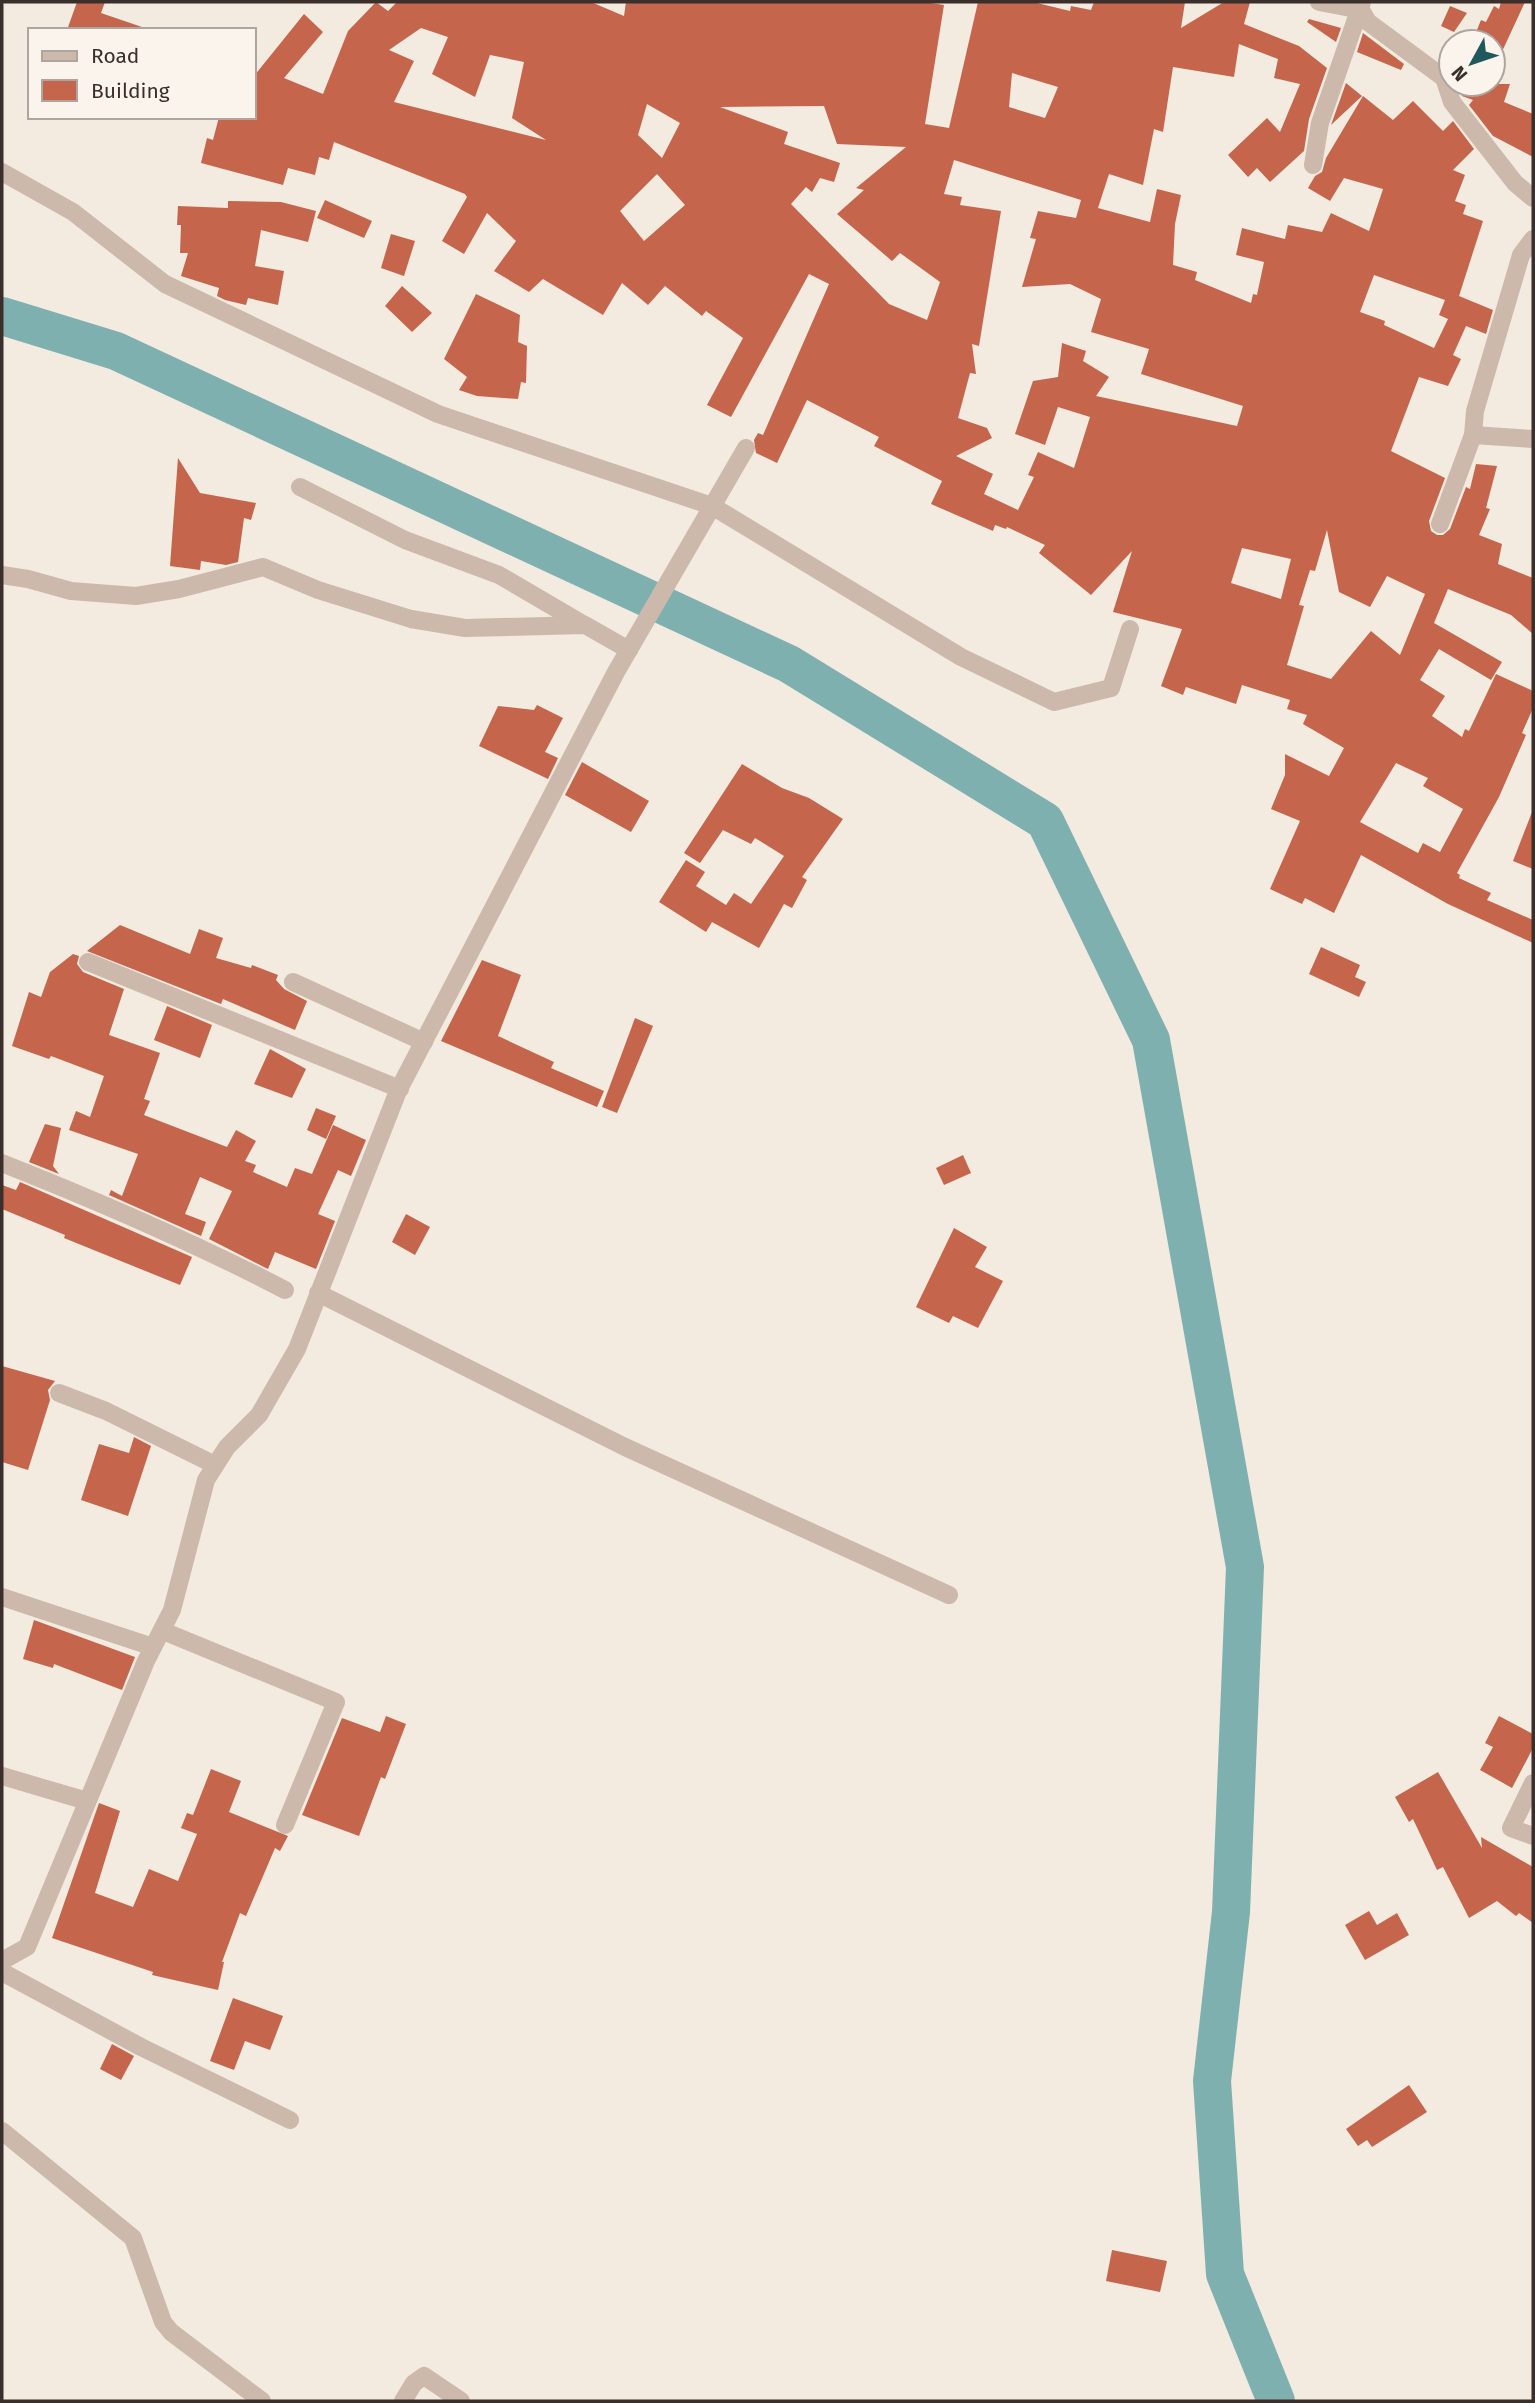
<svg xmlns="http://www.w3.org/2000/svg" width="1535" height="2403" viewBox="0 0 1535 2403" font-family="'Fira Sans',sans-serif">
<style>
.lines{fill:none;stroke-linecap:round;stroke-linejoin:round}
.river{stroke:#7fb0b0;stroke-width:38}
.building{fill:#c5664c;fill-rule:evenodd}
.street{stroke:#ccb9ac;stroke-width:18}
</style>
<rect width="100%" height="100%" fill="#f3eae0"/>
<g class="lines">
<path class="river" d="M2,316L116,351L789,664L1045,821L1151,1040L1245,1567L1231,1912L1212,2081L1225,2274L1276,2401"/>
</g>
<g class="building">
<path d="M77,2H105L101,13L142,27V30H67Z"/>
<path d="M376,2L388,11L397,2H591L624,16L626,2H925L944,5L925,124L949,128L978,2H1033L1070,11L1071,6L1091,10L1094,2H1185L1181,28L1224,2H1250L1244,24L1299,46L1327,68L1309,119L1304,151L1270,182L1257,168L1248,177L1228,155L1267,118L1280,132L1300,84L1274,78L1278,59L1239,44L1234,77L1173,67L1163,132L1154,129L1143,185L1109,174L1098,208L1150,222L1157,189L1181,195L1175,224L1173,265L1197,272L1195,280L1251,303L1253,294L1257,295L1264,262L1236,255L1242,228L1285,239L1288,225L1322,232L1331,213L1369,231L1383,189L1344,178L1330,201L1308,188L1315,176L1322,172L1326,158L1363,96L1393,120L1413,101L1443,131L1453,121L1474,149L1453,170L1465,175L1455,201L1466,205L1463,214L1483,221L1459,296L1493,310L1486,334L1466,326L1453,355L1461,359L1448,386L1419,377L1391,451L1445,478L1429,521L1431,531L1437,535H1443L1450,529L1466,487L1470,489L1476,464L1497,466L1486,508L1490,509L1479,535L1502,544L1498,564L1533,578V634L1511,615L1448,589L1434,623L1502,662L1491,680L1439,649L1420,680L1445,696L1432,716L1462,737L1465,729L1469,731L1496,674L1533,691V708L1522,733L1526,735L1499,797L1457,873L1460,875L1459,878L1491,893L1487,900L1533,920V943L1448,904L1361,855L1334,913L1305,898L1302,904L1270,889L1300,821L1271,809L1285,775V754L1329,776L1344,748L1303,724L1307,715L1287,709L1290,700L1242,685L1236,704L1186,687L1183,695L1161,686L1182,629L1113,612L1132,551L1091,595L1039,553L1045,545L1007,527L1006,529L995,525L993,531L931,504L942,481L874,446L879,437L807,400L777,463L756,453L754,440L758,433L763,435L829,284L809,274L731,417L707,405L743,338L706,311L702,316L665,286L648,305L622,283L603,315L543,279L529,292L494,271L516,241L487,213L464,254L442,241L467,197L465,194L334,142L329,160L319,157L315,175L288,168L283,185L201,163L207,138L213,140L219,117H254V76L304,14L323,32L284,78L323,94L348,31ZM421,28L448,37L432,74L475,97L490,55L524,62L512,118L546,140L394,102L414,61L389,50ZM1012,73L1058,87L1045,118L1009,107ZM647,104L680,123L662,158L638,135ZM824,106L837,144L906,147L856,188L864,190L837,214L892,261L900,253L940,282L927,320L889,304L791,204L806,187L812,192L820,178L834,182L840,163L784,144L788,132L720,107ZM954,160L1081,200L1076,218L1038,211L1030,238L1036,239L1022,287L1070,284L1101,299L1091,332L1149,349L1141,374L1243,406L1237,426L1096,396L1109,377L1083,361L1086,351L1062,343L1058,377L1033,381L1015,434L1045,445L1058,407L1090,417L1074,468L1038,452L1028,475L1034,477L1018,510L984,494L993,474L956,456L992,438L987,428L958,418L970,373L976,374L972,344L979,346L1001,211L960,205L962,197L944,194ZM657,174L685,205L644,241L620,211ZM1374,275L1445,300L1439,315L1448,319L1434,348L1384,325L1385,321L1360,312ZM1327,530L1339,592L1370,607L1387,576L1425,594L1400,655L1371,631L1331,679L1287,665L1304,606L1299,605L1310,570L1315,571ZM1242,548L1291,559L1281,599L1231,583ZM1396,763L1428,778L1423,786L1463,809L1440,852L1423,843L1418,853L1360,822Z"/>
<path d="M1501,2H1525L1493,71V42H1472L1481,20L1486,22L1494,6L1499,9Z"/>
<path d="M1450,6L1467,13L1454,32L1441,26Z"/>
<path d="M1309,19L1341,28L1336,42L1307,22Z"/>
<path d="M1363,33L1404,64L1401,70L1357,52Z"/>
<path d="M1346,83L1362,96L1331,125Z"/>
<path d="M1458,84H1510L1504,102L1533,114V157L1493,136L1469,105L1473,100L1462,96Z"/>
<path d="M325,200L372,221L364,238L317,218Z"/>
<path d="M228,201L281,202L316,211L308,242L261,230L255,266L284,271L278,305L248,298L246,305L225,300L217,296L219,288L181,276L188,253H180L181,225H177L178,206L228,208Z"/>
<path d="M391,234L415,241L404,276L381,268Z"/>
<path d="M402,286L432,313L412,332L385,306Z"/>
<path d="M476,294L520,315L518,342L527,346L526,383L521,382L518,399L477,396L459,390L467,377L444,359Z"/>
<path d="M178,458L200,493L256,503L251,520L244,518L238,562L226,565L201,561L200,570L170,566Z"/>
<path d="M537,705L563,718L545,752L558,758L548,779L479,746L498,706L534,710Z"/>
<path d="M582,762L649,801L631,832L565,795Z"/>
<path d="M742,764L782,788L809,798L843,819L802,877L807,880L792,908L784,904L759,948L712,922L706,932L659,902L686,860L705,872L696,886L726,905L734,893L751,904L784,856L755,838L751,844L723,830L700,863L684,853Z"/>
<path d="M1532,812H1533V869L1513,861Z"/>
<path d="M120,925L190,954L199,929L223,938L216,958L251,968L252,965L278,975L276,980L284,989L307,1001L295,1030L223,999L221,1004L87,951Z"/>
<path d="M1321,947L1360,965L1355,977L1366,982L1359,997L1309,974Z"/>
<path d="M73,954L79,956L77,964L83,972L124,989L109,1035L160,1053L144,1099L150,1101L144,1115L227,1147L236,1130L256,1141L245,1161L256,1165L253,1172L287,1187L295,1168L312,1174L333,1125L366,1140L351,1176L338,1170L318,1214L335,1221L316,1269L275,1252L268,1269L209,1239L232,1191L200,1177L185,1214L206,1222L201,1236L109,1195L111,1190L122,1196L138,1154L69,1130L76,1111L90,1117L104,1076L51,1056L49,1059L12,1046L29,992L41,997L50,972Z"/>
<path d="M482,960L521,975L498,1036L554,1062L551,1068L604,1091L597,1107L441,1041Z"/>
<path d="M167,1006L212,1025L200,1058L154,1040Z"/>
<path d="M635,1018L653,1026L617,1113L602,1107Z"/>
<path d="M270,1049L306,1069L292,1098L254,1084Z"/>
<path d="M316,1108L336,1116L326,1139L307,1130Z"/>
<path d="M45,1124L61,1128L53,1166L59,1174L29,1162Z"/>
<path d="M963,1155L971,1173L944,1185L936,1168Z"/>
<path d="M20,1182L192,1257L180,1285L64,1238L65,1235L2,1209V1185L16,1190Z"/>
<path d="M406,1214L430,1227L415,1255L392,1242Z"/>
<path d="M954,1228L987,1247L975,1267L1003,1281L978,1328L953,1316L949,1323L916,1307Z"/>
<path d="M2,1366L55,1381L48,1390L50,1400L28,1470L2,1462Z"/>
<path d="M134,1437L151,1446L128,1516L81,1500L99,1444L129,1453Z"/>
<path d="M34,1620L135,1657L122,1690L54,1664L53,1668L23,1659Z"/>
<path d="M386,1716L406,1724L385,1779L381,1777L359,1836L302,1815L342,1718L380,1732Z"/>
<path d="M1499,1716L1533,1734V1748L1512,1788L1480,1770L1493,1747L1485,1743Z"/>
<path d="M211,1769L241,1781L229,1812L288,1836L280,1851L275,1848L246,1916L240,1913L222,1962H224L218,1990L152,1975L153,1972L52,1938L99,1803L120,1811L95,1893L133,1907L149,1869L178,1881L197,1834L181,1828L187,1813L193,1815Z"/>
<path d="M1438,1772L1482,1848L1481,1837L1533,1867V1923L1519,1913L1516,1916L1497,1901L1469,1918L1443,1867L1437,1870L1413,1819L1409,1822L1395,1797Z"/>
<path d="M1369,1911L1377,1925L1397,1913L1409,1935L1365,1960L1345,1925Z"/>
<path d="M233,1998L283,2016L270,2050L245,2041L234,2070L210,2061Z"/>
<path d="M112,2044L134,2056L121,2080L100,2069Z"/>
<path d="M1409,2085L1427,2112L1372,2147L1367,2140L1358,2146L1346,2129Z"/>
<path d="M1112,2250L1167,2261L1160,2292L1106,2281Z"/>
</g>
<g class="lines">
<g class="street">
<path d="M1319,2L1361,10L1368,22L1444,78L1452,102L1515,183L1533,198"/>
<path d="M1313,165L1320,123L1362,2"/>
<path d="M2,172L73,212L165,284L438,414L712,506L961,657L1054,702L1111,688L1130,629"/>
<path d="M1473,435L1533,439"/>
<path d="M300,487L405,540L499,575L581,623"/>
<path d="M1440,524L1473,435L1475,411L1521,255L1533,239"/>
<path d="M2,575L28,579L71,591L136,596L179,589L263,567L318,590L411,619L465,628L585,625L629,650"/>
<path d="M88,962L400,1089"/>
<path d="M293,982L424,1042"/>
<path d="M2,1163C98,1201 193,1242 285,1290"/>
<path d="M318,1293L625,1447L949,1595"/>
<path d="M59,1393L106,1411L215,1465"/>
<path d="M2,1597L153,1647"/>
<path d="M163,1631L336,1702L285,1825"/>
<path d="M2,1776L87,1801"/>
<path d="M1533,1783L1511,1828L1533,1836"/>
<path d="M2,1961L27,1947L146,1661L172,1610L206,1480L227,1447L259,1415L297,1349L398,1091L616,672L746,448"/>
<path d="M2,1972L141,2047L290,2120"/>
<path d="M2,2131L133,2238L163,2322L171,2332L262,2401"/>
<path d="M403,2401L414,2383L424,2376L461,2401"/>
</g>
</g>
<rect width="1535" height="2403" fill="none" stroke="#3a2f2b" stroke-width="7"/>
<rect x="28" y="28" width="228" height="91" fill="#faf4ed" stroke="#ada59f" stroke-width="2"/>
<rect x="42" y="51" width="35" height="10" fill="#ccb9ac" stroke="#ada59f" stroke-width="2"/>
<text x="91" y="63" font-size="21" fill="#3a2f2b">Road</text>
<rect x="42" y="80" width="35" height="21" fill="#c5664c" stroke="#ada59f" stroke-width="2"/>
<text x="91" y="98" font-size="21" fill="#3a2f2b">Building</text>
<g transform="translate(1472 63) rotate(230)"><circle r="33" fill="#faf4ed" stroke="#ada59f" stroke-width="2"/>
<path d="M0-5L12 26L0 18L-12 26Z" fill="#20595b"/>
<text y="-10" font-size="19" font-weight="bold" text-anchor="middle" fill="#3a2f2b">N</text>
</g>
</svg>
